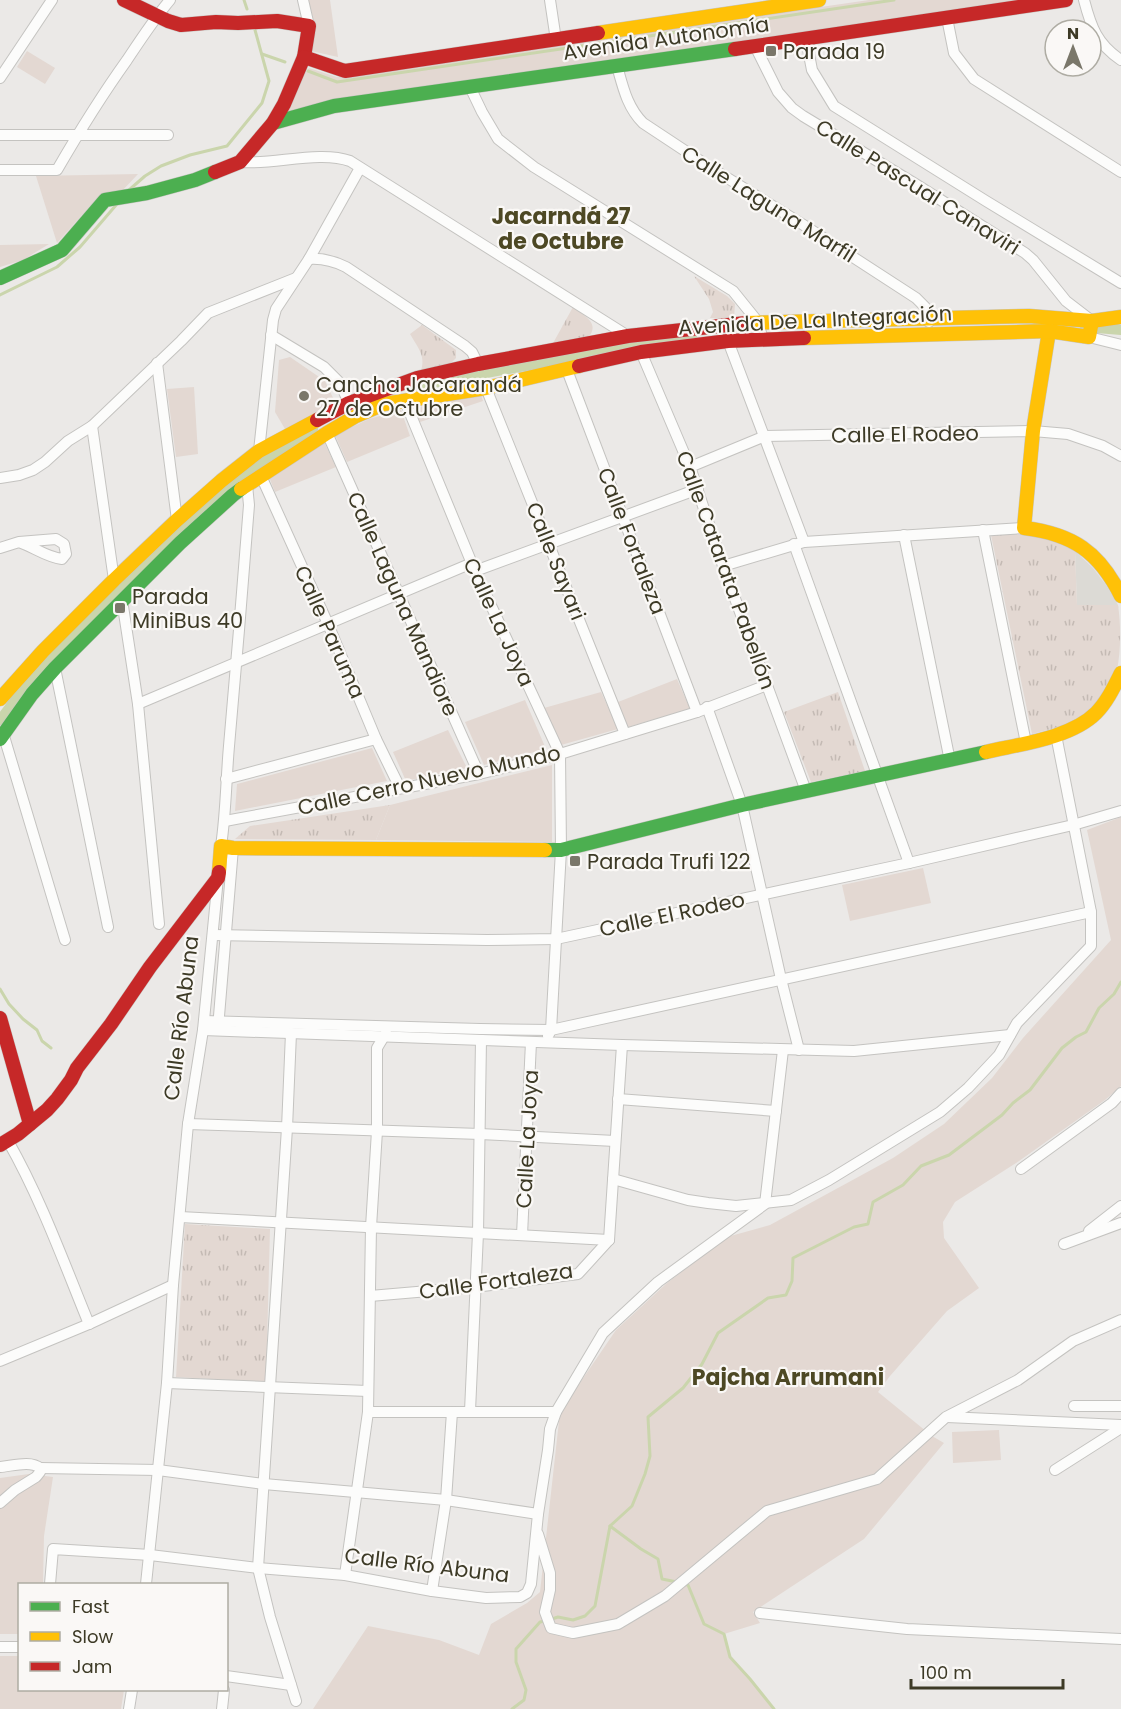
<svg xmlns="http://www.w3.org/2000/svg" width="1121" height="1709" viewBox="0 0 1121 1709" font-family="Poppins,sans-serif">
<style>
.built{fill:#dcdad5}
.grass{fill:#e3d8d2}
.park{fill:url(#park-tufts)}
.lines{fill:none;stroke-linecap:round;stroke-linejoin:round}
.stream{stroke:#cad5ac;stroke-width:3}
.canal{stroke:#cad5ac;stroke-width:10}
.street-casing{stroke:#c4c3c0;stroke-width:12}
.fast-casing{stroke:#c7c5c1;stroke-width:15}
.slow-casing{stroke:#c7c5c1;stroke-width:15}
.jam-casing{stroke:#c7c5c1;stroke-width:15}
.street{stroke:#fcfcfb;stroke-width:10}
.fast{stroke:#4caf50;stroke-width:14}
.slow{stroke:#ffc107;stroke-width:14}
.jam{stroke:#c62828;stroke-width:14}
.poi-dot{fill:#7a776a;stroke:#faf8f6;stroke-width:2}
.labels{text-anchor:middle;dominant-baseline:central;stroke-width:4.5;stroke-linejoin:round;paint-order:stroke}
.street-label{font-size:21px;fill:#3d3a26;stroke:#faf8f6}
.poi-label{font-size:21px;fill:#3d3a26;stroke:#faf8f6;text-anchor:start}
.neighbourhood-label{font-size:22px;font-weight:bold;fill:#4d4824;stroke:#faf8f6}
</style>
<defs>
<pattern id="park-tufts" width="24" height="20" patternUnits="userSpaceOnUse" patternTransform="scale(1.5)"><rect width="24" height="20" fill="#e3d8d2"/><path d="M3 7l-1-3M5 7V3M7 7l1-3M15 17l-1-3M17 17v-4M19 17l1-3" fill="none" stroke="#c4bab4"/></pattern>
</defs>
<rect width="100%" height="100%" fill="#ebe9e7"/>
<path class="built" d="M1075,551L1093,568L1106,585L1118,605H1077Z"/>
<g class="grass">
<path d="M308,0H330L338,57L311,51L315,25Z"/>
<path d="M869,0H1025L286,112L299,81L309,68L337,77Z"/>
<path d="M27,51L55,68L45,84L17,67Z"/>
<path d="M138,174L121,192L97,198L57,243L36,176Z"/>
<path d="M49,244L23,260L0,267V245Z"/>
<path d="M290,357L325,381L335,402L285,429L275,412L279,360Z"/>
<path d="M194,387L198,454L176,457L167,389Z"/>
<path d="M481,395L483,401L420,422L413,408Z"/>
<path d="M401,410L410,436L347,462L335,435L369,419Z"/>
<path d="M324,442L336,467L275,492L269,477Z"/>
<path d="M677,679L690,709L628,727L618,702Z"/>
<path d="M601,692L618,729L561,745L544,708Z"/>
<path d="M525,700L546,749L484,765L465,722Z"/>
<path d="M448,730L467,768L406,781L393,752Z"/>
<path d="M372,748L387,781L235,811L237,784Z"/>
<path d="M552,765V842L376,840L390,805Z"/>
<path d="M1121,817V1086L1105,1100L1019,1161L955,1202L943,1222L944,1238L979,1288L947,1311L890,1376L878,1392L932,1436L944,1443L864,1539L753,1612L760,1623L724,1634L730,1657L750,1679L774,1709H313L368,1626L439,1640L479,1655L491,1624L527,1603L540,1592L560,1412L616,1330L667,1283L727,1237L770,1225L893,1158L944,1124L992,1078L1023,1038L1111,940L1087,830Z"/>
<path d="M923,868L931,903L850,921L842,885Z"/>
<path d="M999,1430L1001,1460L953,1463L952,1432Z"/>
<path d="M29,1474L53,1477L44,1536L43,1584H20L19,1634H0V1478Z"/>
<path d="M0,1656H19L20,1690H124L121,1709H0Z"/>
</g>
<g class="park">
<path d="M694,276L727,296L735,304L734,318H710L713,312L709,299Z"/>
<path d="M573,307C584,316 601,323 588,338L552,345Z"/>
<path d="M422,325L456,350V358L450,364L420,373C427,357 418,348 410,334Z"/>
<path d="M1032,534L1057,542L1075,551L1077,605H1118C1121,624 1121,651 1117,670C1112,684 1096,705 1084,714C1069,726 1049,729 1032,734L991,535Z"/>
<path d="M838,692L865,771L811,782L784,712Z"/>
<path d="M390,805L376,840L235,839L250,826Z"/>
<path d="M185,1224L270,1229L266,1382L176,1377Z"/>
</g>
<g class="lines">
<g class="stream">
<path d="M244,0L247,9"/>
<path d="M262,54L285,62"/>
<path d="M308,71L337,82L894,0"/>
<path d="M129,190L145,176L161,166L190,155L227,146L262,103L269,81L255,30"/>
<path d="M0,295L57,267L80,247L117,204"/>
<path d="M0,989L9,1004L23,1019L37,1030L42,1041L51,1048"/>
<path d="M610,1526L641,1549L658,1559L662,1579L677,1582"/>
<path d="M683,1584L688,1585L704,1624L724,1634L730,1657L750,1679L774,1709"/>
<path d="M552,1619L558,1617L573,1620L585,1616L595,1606L610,1526L632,1506L645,1474L650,1456L648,1417L683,1388L702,1364L718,1333L768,1298L786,1295L792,1281L793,1258L854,1227L868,1224L873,1202L903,1185L921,1166L949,1155L1002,1115L1013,1103L1030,1090L1062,1048L1076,1037L1086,1032L1099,1008L1114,994L1121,982"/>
<path d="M512,1709L524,1700L526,1690L516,1662V1649L540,1622L545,1621"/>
</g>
<g class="canal">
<path d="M1085,327L1121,330"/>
<path d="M416,386L579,356L614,346L692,336"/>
<path d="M0,720L15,700L57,651L141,570L162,545L205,505L237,480L313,429"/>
</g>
<g class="street-casing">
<g id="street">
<path d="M303,0L309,26"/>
<path d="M550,0L556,40"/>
<path d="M1084,0C1091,27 1097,44 1121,60"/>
<path d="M947,18L954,53L974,79L1121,172"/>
<path d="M806,39L812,70L834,106L986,201L1121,283"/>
<path d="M755,46L778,92L792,108L803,116L917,185L1025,253L1033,260L1066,301L1092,321"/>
<path d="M617,66C623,87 627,107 643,123L708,166L802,224L916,298L925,307L929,322"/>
<path d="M0,78L52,0"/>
<path d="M470,87L482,112L498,139L534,167L733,291L758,322L763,340"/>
<path d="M0,135H168"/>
<path d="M240,162C273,165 320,150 350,161L628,336"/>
<path d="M0,170H57C79,132 102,95 127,60C141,39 154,19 170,0"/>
<path d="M309,259C323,258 334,261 346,267L465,346L472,352L478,364"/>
<path d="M271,335L324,367L340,383L349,403"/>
<path d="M1089,337L1121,345"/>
<path d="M728,341L804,542"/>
<path d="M641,352L690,467L723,566L806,791"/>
<path d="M157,363L177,520"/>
<path d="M567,370L697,712"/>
<path d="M486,388L625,734"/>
<path d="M405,401L475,571L560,754L561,850L551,1030L548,1036"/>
<path d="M92,426L114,580"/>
<path d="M327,433L479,774"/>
<path d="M259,451L273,320L276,309L309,259L360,168"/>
<path d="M690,467L765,436L1033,431L1068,434L1103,446L1121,456"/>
<path d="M261,476L328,624L376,739L400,788"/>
<path d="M0,478L19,475L33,470L45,462L68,441L92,426L181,341L208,313L296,278"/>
<path d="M983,530L1026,743"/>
<path d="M904,535L950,761"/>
<path d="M794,544L909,863"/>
<path d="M0,548L19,542L56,539L64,544L66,554L62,559C46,557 34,547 19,542"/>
<path d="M723,566L804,542L1024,528"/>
<path d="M475,571L698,489"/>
<path d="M122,600L138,704L159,924"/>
<path d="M55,668L108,927"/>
<path d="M138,704L472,563"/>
<path d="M707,707L742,805L781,979L799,1050"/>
<path d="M3,733L65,940"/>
<path d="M226,779L376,739"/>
<path d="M225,821L479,774L560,754L697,712L767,685"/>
<path d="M221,846C226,813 226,780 229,746C236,666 243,585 249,505L247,485"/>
<path d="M213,935L487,940L556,939L909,863L1073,825L1121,811"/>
<path d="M204,1021L480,1029L551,1030L1091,912"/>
<path d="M218,1028L233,848"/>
<path d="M203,1030L622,1045L854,1051L1010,1035"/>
<path d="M291,1033L287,1128L258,1568L270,1617L296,1701"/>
<path d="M618,1099L776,1111"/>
<path d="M188,1124L480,1134L615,1141"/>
<path d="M8,1141C41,1199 64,1263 89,1324"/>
<path d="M1021,1169L1112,1103L1121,1093"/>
<path d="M613,1179L688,1200L708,1203L736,1206L791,1200L829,1180L940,1112L968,1088L999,1055L1017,1023L1091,946V912L1056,735"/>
<path d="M180,1217L609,1240"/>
<path d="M1089,1231L1121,1206"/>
<path d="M522,1235L531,1042"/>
<path d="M609,1240L622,1045"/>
<path d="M1064,1244L1121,1223"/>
<path d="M370,1296L475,1287L578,1274L609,1240"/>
<path d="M0,1361L89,1324L173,1285"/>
<path d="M167,1383L368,1391"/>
<path d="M1074,1406H1121"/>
<path d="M470,1411L478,1233L481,1040"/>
<path d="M368,1412H556"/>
<path d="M947,1417L1121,1425"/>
<path d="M0,1467C12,1466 31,1460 40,1468V1472L36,1477L15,1490L0,1503"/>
<path d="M40,1468L158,1470L264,1484L446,1500L538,1514"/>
<path d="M1055,1470L1121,1428"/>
<path d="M538,1534L550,1573V1590L545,1612L551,1628L573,1633L618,1624L665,1596L767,1511L877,1479L946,1417L1018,1380L1073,1341L1121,1320"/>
<path d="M345,1575L368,1412L371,1227L377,1131V1048L386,1033"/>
<path d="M50,1584L53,1549L150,1555L258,1568L345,1575L432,1591L486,1598L520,1597L527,1593L531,1584L538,1514L548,1450L550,1429L556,1412L603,1333L658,1282L765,1204L783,1050"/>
<path d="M146,1584L167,1383L173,1285L188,1124L203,1030L218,878"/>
<path d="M432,1591L446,1500L452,1412"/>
<path d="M760,1613L907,1629L1121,1639"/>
<path d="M0,1647H20"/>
<path d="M226,1676L291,1685"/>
<path d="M129,1709L132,1690"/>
<path d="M222,1709L224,1690"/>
</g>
</g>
<g class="fast-casing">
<g id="fast">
<path d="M273,123L334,106L735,49"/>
<path d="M0,278L62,250L105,200L147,193L195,180L215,172"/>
<path d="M0,739L32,694L55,668L180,543L233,495L241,489"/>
<path d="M545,850H561L742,805L986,752"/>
</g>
</g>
<g class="slow-casing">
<g id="slow">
<path d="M598,33L819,0"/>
<path d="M746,323L1029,316L1092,321L1121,317"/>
<path d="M1049,331L1033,431L1024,528C1073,534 1099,552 1121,596"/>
<path d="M804,338L1049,331L1089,337L1092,321"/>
<path d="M241,489L327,433L356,416L384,404L486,388L579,366"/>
<path d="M0,699L43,651L114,580L177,520L221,481L259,451L317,420"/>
<path d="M986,752C1020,744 1071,738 1096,713C1107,702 1114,687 1121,673"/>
<path d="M219,872L221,846L233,848L545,850"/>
</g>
</g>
<g class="jam-casing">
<g id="jam">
<path d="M124,0L168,21L181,25L216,22L238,23L277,21L309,26L304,57L284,104L273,123L240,162L215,172"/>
<path d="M735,49L1066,0"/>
<path d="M304,57L345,71L598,33"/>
<path d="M579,366L641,352L728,341L804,338"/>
<path d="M317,420L349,403L417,378L478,364L628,336L746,323"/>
<path d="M0,1018L30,1124"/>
<path d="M0,1145L18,1134L47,1110L57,1099L71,1080L77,1068L111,1024L150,967L218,878L219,872"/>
</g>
</g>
<use href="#street" class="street"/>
<use href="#fast" class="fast"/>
<use href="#slow" class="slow"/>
<use href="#jam" class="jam"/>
</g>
<g class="poi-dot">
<rect x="765" y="45" width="12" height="12" rx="3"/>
<circle cx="304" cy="396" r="6"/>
<rect x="114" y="602" width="12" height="12" rx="3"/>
<rect x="569" y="855" width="12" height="12" rx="3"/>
</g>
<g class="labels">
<g class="street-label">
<text transform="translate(666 38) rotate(-8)">Avenida Autonomía</text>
<text transform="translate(918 187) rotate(32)">Calle Pascual Canaviri</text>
<text transform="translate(769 204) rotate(32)">Calle Laguna Marfil</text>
<text transform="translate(815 320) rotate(-3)">Avenida De La Integración</text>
<text transform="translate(905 434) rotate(-1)">Calle El Rodeo</text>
<text transform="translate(632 541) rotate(69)">Calle Fortaleza</text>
<text transform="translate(556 561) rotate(68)">Calle Sayari</text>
<text transform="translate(726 570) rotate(70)">Calle Catarata Pabellón</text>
<text transform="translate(403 604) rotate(66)">Calle Laguna Mandiore</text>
<text transform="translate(499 622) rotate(65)">Calle La Joya</text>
<text transform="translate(330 632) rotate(66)">Calle Paruma</text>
<text transform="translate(429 780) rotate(-12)">Calle Cerro Nuevo Mundo</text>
<text transform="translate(672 914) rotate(-12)">Calle El Rodeo</text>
<text transform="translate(181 1018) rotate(-83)">Calle Río Abuna</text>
<text transform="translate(527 1139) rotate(-87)">Calle La Joya</text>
<text transform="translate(496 1281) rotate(-8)">Calle Fortaleza</text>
<text transform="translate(427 1565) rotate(7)">Calle Río Abuna</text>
</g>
<g class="poi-label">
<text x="783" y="51">Parada 19</text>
<text x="316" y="384">Cancha Jacarandá<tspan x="316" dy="24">27 de Octubre</tspan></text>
<text x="132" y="596">Parada<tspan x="132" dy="24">MiniBus 40</tspan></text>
<text x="587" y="861">Parada Trufi 122</text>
</g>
<g class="neighbourhood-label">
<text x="561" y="216">Jacarndá 27<tspan x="561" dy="25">de Octubre</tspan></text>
<text x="788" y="1377">Pajcha Arrumani</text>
</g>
</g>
<rect x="18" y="1583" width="210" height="108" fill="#faf8f6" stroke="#aeaca3" stroke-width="1.5"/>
<rect x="30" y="1602" width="30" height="9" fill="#4caf50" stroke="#aeaca3" stroke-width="1.5"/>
<text x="72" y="1613" font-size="18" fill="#3d3a26">Fast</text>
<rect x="30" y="1632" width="30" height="9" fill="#ffc107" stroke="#aeaca3" stroke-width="1.5"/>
<text x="72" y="1643" font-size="18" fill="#3d3a26">Slow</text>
<rect x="30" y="1662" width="30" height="9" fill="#c62828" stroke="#aeaca3" stroke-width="1.5"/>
<text x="72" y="1673" font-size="18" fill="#3d3a26">Jam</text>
<g transform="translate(1073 48)"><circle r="28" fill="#faf8f6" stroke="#aeaca3" stroke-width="1.5"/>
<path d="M0-4.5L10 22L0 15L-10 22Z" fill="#7a776a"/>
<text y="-9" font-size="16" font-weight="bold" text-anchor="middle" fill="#3d3a26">N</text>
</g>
<path d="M911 1679v9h152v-9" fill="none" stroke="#3d3a26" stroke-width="3"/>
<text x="920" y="1679" font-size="18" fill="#3d3a26" stroke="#faf8f6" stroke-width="4.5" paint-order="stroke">100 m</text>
</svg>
